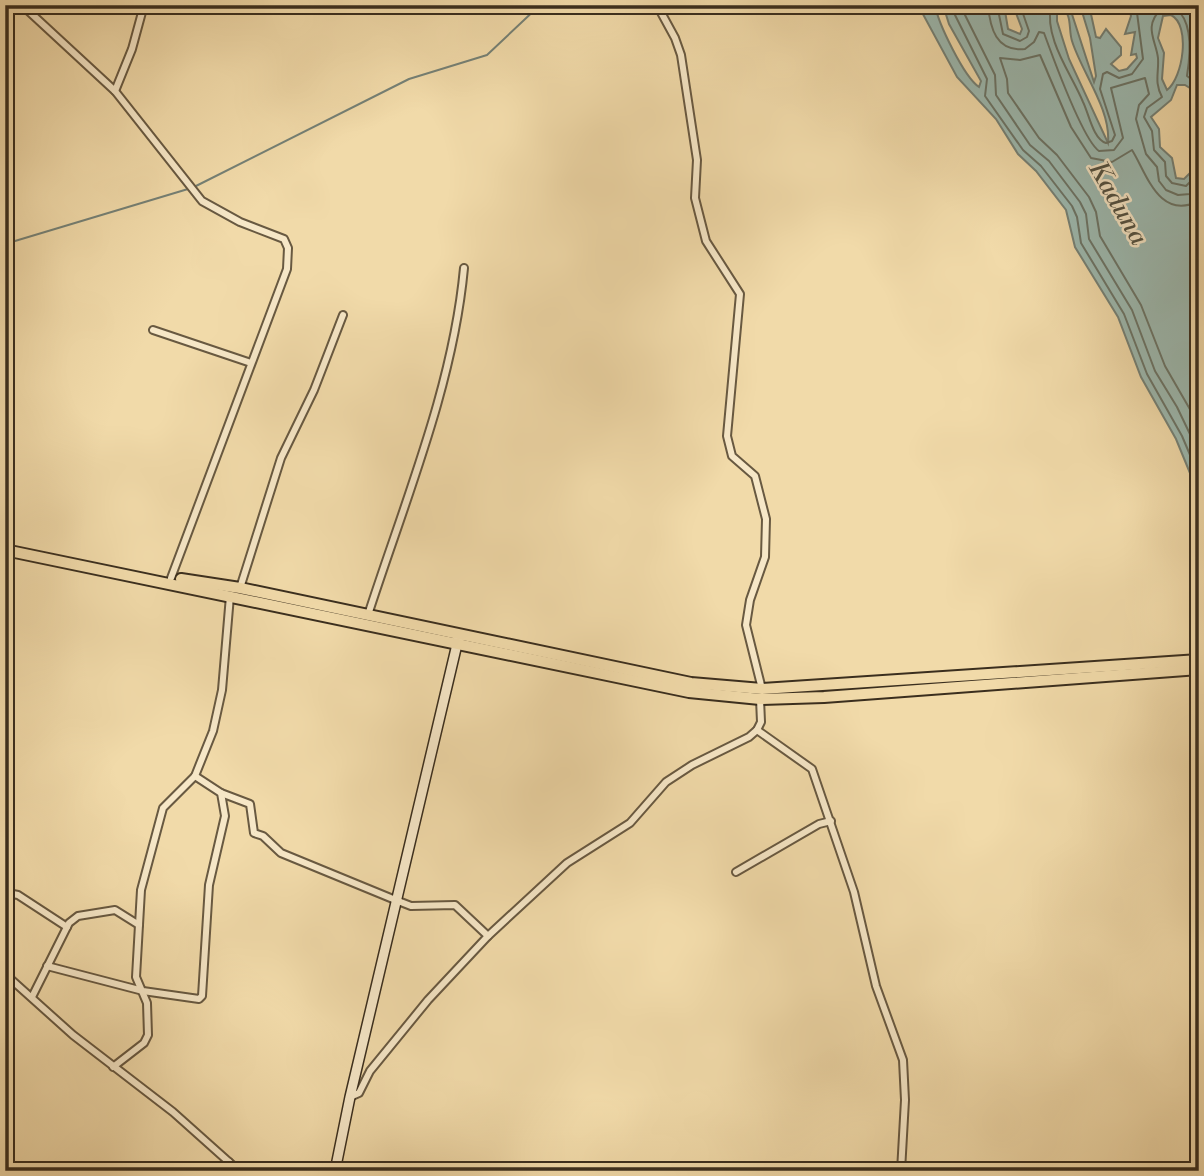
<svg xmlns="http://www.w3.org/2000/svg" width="1204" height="1176" viewBox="0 0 1204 1176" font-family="'Libre Bodoni',serif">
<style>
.water{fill:#9cb9b0;stroke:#758176;stroke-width:2;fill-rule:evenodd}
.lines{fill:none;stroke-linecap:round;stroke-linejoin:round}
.shore{stroke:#6b7467;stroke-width:2}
.stream{stroke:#758176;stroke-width:2}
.minor-casing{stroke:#685941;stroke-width:10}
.secondary-casing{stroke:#3a2e1e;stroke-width:12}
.primary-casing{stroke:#3a2e1e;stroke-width:14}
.minor{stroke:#f6e7c7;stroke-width:6}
.secondary{stroke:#f6e7c7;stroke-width:9}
.primary{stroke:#f1daa9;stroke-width:10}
.labels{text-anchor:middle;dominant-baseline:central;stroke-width:5;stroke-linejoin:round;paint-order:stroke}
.water-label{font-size:26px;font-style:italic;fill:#525142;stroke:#f6e7c7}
</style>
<rect width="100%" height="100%" fill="#f1daa9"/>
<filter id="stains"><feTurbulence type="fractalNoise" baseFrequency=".00286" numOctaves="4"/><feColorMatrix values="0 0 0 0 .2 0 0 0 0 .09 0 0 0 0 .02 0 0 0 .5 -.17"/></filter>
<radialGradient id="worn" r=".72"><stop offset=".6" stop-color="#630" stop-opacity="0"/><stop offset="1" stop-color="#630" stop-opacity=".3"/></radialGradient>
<path class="water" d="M918,5H935C938,23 964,77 979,87L981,81L949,24L943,5H1004L1008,29L1020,34L1022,29L1013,5H1069L1094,82L1096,76L1090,38L1080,5H1089L1096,37L1100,38L1106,29L1121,47V55L1111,64L1119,71L1127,69L1137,58L1136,54L1131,55L1135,32L1125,34L1131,16L1128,5H1199V125L1193,116V90L1185,85H1177L1171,100L1151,117L1159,129L1160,147L1172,158L1176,178L1184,179L1190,173L1191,139L1199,138V495L1176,439L1141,377L1118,317L1075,247L1066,210L1036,171L1018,154L996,119L957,77ZM1061,6C1073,16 1068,28 1072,41C1082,73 1111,109 1108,143L1069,59L1057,21V7ZM1171,15C1191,25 1183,78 1167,90L1162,79L1164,53L1158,38L1163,16Z"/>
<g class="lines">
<g class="shore">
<path d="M950,5L987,79L985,96L1023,150L1041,166L1072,206L1077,217L1081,243L1124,314L1147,374L1182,436L1199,476"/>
<path d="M960,5L995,75L996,95L1030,145L1049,161L1080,202L1086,214L1089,239L1132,310L1155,371L1177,407L1199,453"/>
<path d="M988,5C990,28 996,52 1025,49L1034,42L1039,32L1044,33C1052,55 1083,140 1099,151L1114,150L1123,138L1111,88L1145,78L1149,94L1139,105L1136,119L1146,154L1157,167L1159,181L1166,190L1178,195L1190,194L1199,187"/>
<path d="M997,5L1003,34L1020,41L1027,37L1029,31L1020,5"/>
<path d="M1051,5C1044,39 1071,73 1083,102C1089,114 1093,139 1106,143L1112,141L1115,135L1100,89L1103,74L1107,72L1119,78L1132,74L1143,59L1136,5"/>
<path d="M1186,5C1203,25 1192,52 1199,73"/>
<path d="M1199,85L1187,76C1190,57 1194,22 1176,9H1161C1143,27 1156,40 1158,58C1159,73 1154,82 1162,97L1147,108L1144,117L1152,131L1154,150L1165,162L1166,176L1172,183L1186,186L1195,177L1199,143"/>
<path d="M1199,201C1159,221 1147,174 1132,150L1112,162L1091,158L1071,127L1040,55L1020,60L1000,58L1007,79L1008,93L1039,138L1057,155L1089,197L1096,212L1100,236L1141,305L1165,366L1199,425"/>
</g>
<g class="stream">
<path d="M194,187L409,79L487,55L540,5"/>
<path d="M5,244L188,189"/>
</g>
<g class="minor-casing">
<g id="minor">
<path d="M22,5L115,91L202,201L240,222L284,239L288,248L287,269L171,578"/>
<path d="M657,5L675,38L681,55L697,160L695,198L706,241L740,294L727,436L732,456L755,476L766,519L765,557L750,600L746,625L762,689"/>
<path d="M115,91L132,49L144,5"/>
<path d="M153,330L251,363"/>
<path d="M240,588L281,458L314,390L343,315"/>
<path d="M368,615C404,503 453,387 464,268"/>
<path d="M757,730L812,769L854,892L876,986L903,1060L905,1100L901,1171"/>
<path d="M221,793L250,804L254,833L263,836L281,853L393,899L411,906L455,905L488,936"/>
<path d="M736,872L819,824L831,821"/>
<path d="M5,905L13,894L18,895L67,927"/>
<path d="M47,966L143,991L199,999L202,996L209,885L225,816L221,793L195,776"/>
<path d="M5,974L73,1035L173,1112L239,1171"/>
<path d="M32,997L69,923L78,916L115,910L139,925"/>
<path d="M113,1067L144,1043L148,1035L147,1003L136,977L141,890L163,808L195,776L213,731L222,690L230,596"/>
<path d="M350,1097L359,1093L370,1071L428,1000L488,936L567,863L630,823L666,782L692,765L749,737L757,730L761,722L760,699"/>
<path d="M213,1171L229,1162"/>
</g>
</g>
<g class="secondary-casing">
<path id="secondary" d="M335,1171L350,1097L458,640"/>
</g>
<g class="primary-casing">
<g id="primary">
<path d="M5,550L689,692L760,699L824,697L1199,669"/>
<path d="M181,579L240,588L691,683L762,689L1199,660"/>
</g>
</g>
<use href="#minor" class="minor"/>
<use href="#secondary" class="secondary"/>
<use href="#primary" class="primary"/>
</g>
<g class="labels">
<g class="water-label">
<text transform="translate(1118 203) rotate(60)">Kaduna</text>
</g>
</g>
<rect width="1204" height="1176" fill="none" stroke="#f1daa9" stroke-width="28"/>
<rect x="7" y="7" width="1190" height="1162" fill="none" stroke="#3a2e1e" stroke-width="3.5"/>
<rect x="14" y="14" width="1176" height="1148" fill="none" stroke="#3a2e1e" stroke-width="2"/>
<rect width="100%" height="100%" filter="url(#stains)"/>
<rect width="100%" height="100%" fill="url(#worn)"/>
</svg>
